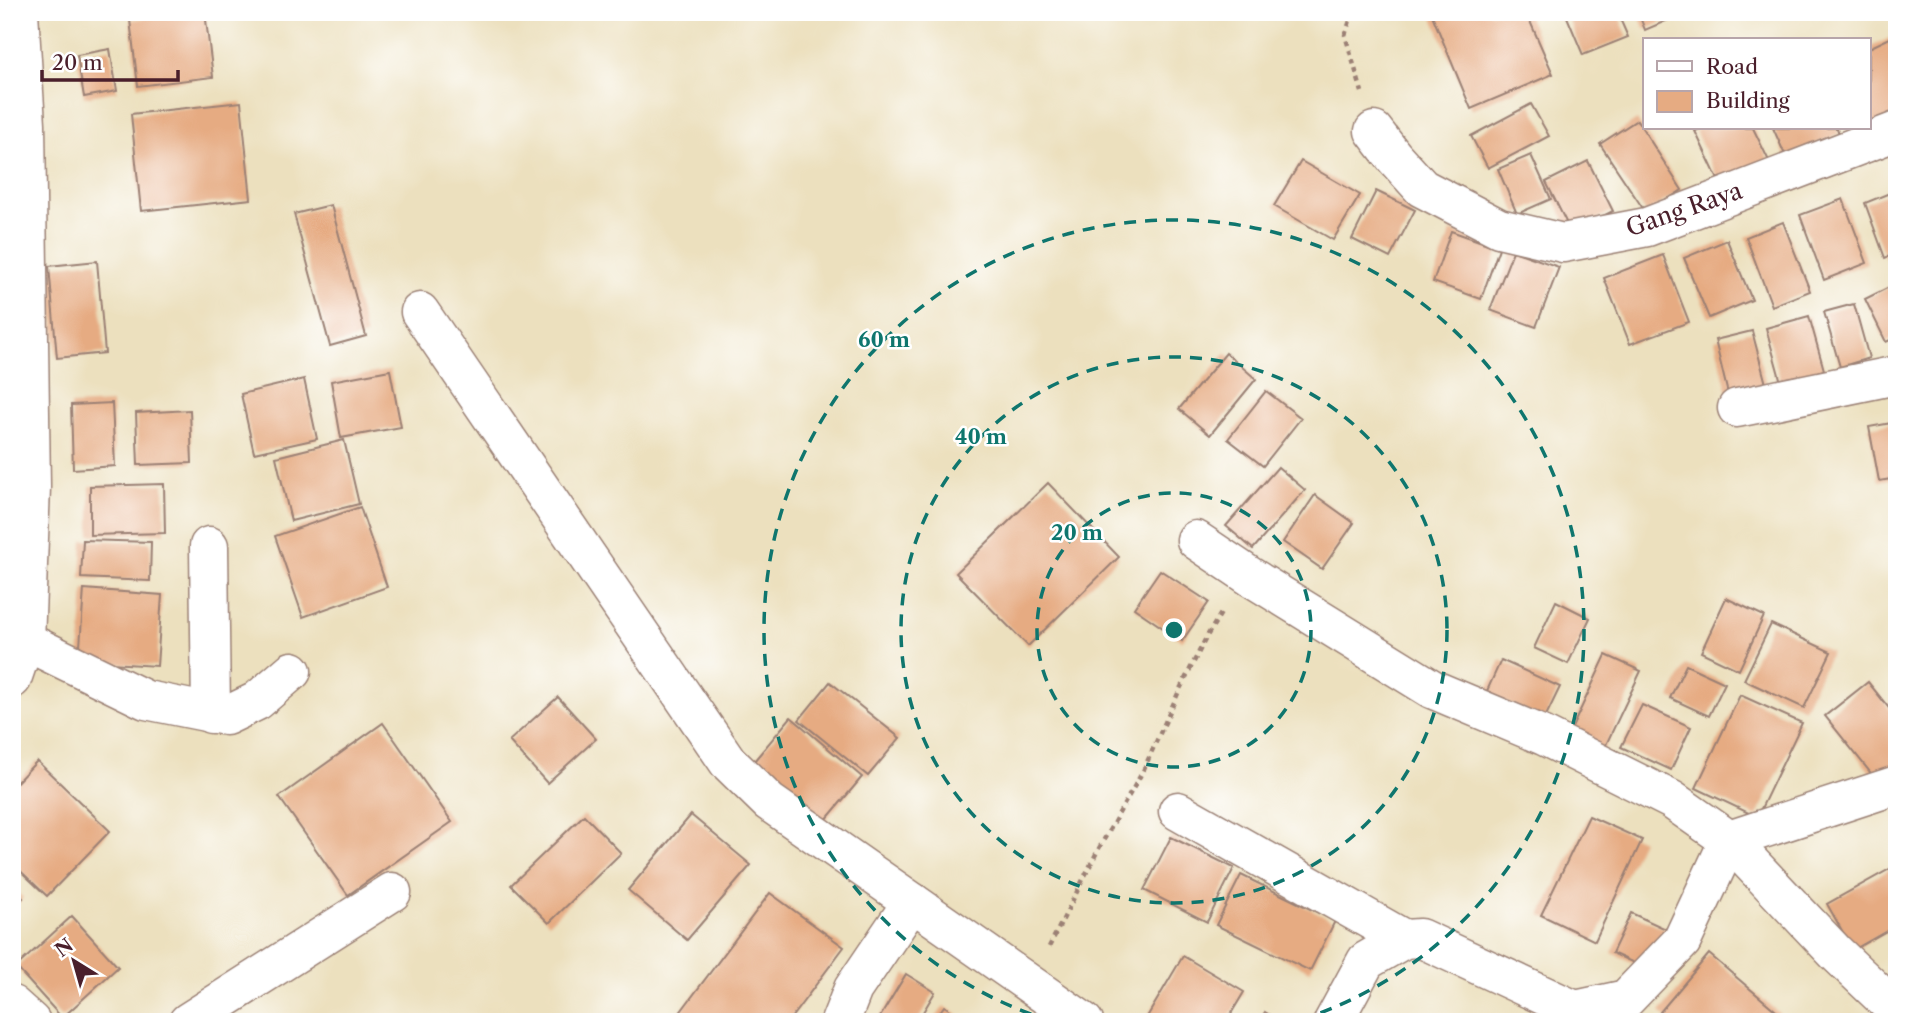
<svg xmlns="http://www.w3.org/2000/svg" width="1909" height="1034" viewBox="0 0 1909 1034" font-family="'Libre Caslon Text',serif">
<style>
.building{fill:#e6ab82}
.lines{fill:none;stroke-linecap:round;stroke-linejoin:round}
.minor-casing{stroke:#9b8074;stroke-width:41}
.path{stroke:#9b8074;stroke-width:4.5;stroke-dasharray:5 5;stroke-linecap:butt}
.minor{stroke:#fff;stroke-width:38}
.ring{fill:none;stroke:#0f766e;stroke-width:3.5;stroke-dasharray:12 9}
.labels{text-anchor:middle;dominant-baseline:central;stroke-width:5;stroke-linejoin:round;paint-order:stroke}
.street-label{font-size:24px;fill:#4a1f2b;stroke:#fff}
.centre{fill:#0f766e;stroke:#fff;stroke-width:3.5}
.ring-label{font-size:21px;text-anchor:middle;font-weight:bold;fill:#0f766e;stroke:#fff;stroke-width:5;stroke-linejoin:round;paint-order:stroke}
</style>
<rect width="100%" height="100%" fill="#fff"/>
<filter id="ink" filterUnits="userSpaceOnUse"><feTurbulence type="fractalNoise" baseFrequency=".0143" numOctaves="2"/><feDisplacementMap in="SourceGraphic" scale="14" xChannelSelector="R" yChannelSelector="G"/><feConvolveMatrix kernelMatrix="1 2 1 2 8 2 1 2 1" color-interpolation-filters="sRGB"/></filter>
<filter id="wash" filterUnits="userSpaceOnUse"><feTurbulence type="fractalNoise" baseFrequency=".00686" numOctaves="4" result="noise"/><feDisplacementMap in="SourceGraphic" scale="28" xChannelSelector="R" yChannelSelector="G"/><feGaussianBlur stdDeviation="1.57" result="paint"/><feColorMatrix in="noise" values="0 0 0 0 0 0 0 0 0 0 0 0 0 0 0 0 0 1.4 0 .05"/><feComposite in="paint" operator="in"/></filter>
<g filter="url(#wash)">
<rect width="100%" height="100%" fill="#ece0be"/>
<g id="blocks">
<g class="building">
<path d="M192,12H205L213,77L138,86L130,20Z"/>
<path d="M1438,12H1526L1553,74L1471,109L1432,15Z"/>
<path d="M1565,12H1617L1628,37L1583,55Z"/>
<path d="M1638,12H1679L1680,15L1645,30Z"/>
<path d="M1892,37L1897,48V116L1869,129V48Z"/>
<path d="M110,49L117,91L84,97L77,55Z"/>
<path d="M241,102L251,199L141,211L131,114Z"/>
<path d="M1531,104L1549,136L1488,168L1471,136Z"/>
<path d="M1637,120L1682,190L1646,213L1600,144Z"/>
<path d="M1703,128H1753L1770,163L1721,186L1695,131Z"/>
<path d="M1773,128H1837L1839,134L1786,157Z"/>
<path d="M1531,155L1551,199L1517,214L1498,169Z"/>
<path d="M1301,161L1360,195L1333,240L1274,206Z"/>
<path d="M1588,161L1613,211L1571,232L1546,182Z"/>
<path d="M1897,190V253L1885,258L1865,203Z"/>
<path d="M1376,191L1415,210L1390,258L1352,239Z"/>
<path d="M1843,199L1867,263L1824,280L1800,215Z"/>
<path d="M331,205L366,336L330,346L294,214Z"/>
<path d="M1783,222L1810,291L1772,306L1746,237Z"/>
<path d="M1451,231L1499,248L1481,299L1433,282Z"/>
<path d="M1727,240L1752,300L1709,318L1684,258Z"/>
<path d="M1513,251L1559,267L1536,327L1490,310Z"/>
<path d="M1663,255L1689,322L1630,344L1604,278Z"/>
<path d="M97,261L105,353L57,358L49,266Z"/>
<path d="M1897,283V337L1886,342L1865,299Z"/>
<path d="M1854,304L1869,358L1840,367L1824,312Z"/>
<path d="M1809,316L1824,370L1781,382L1766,328Z"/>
<path d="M1752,331L1766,384L1728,394L1715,340Z"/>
<path d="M1226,353L1256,379L1210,435L1179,409Z"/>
<path d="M390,370L401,427L341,438L331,381Z"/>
<path d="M304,379L317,439L254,453L241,394Z"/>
<path d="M1266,391L1301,418L1263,466L1228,439Z"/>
<path d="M112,403L115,466L73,469L71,405Z"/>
<path d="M190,410L192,463L138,465L136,413Z"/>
<path d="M1897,422V478L1879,481L1869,427Z"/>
<path d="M344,440L359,504L291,521L276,457Z"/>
<path d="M1278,467L1305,490L1253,549L1226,526Z"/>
<path d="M1048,483L1119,557L1028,646L956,573Z"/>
<path d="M164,484L165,533L90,535V486Z"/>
<path d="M1315,495L1354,523L1322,569L1283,542Z"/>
<path d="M360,507L387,587L303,617L275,536Z"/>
<path d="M83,540L151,542L150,581L81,578Z"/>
<path d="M1160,570L1209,602L1182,641L1134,608Z"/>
<path d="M84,589L162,595L157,666L79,661Z"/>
<path d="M1726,598L1764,616L1739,670L1701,652Z"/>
<path d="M1556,601L1590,618L1568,664L1534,648Z"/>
<path d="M1771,624L1831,652L1804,708L1744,680Z"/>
<path d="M1606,655L1641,671L1603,751L1569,734Z"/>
<path d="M1501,660L1560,687L1544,720L1486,693Z"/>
<path d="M1686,665L1725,683L1709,716L1670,698Z"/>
<path d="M830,682L900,738L868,776L799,720Z"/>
<path d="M1868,682L1897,718V767L1878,782L1825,716Z"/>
<path d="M1740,695L1802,723L1757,817L1696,788Z"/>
<path d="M558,697L596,739L547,783L509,741Z"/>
<path d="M1642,705L1691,727L1671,770L1621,747Z"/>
<path d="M791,717L862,777L820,827L749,767Z"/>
<path d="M383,723L452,822L348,895L279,797Z"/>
<path d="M37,761L110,831L47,896L12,863V787Z"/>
<path d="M584,815L621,853L549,923L511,885Z"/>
<path d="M691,815L751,865L687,940L628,890Z"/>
<path d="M1589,816L1642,840L1595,941L1541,915Z"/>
<path d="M1171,837L1234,868L1207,922L1144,890Z"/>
<path d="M1897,865V925L1853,950L1827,904Z"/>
<path d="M1241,875L1335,921L1310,971L1216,925Z"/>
<path d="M12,888L23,898L12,909Z"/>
<path d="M770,893L844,947L788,1022H673Z"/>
<path d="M1631,913L1666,929L1647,969L1612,953Z"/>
<path d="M72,916L118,967L62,1018L16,967Z"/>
<path d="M1709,954L1789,1022H1671L1660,1012Z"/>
<path d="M1183,956L1244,992L1226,1022H1144Z"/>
<path d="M906,974L935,992L917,1022H877Z"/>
<path d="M944,1006L969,1022H933Z"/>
<path d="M1265,1012L1281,1022H1259Z"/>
</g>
</g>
</g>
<g filter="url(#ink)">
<use href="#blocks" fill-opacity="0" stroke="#9b8074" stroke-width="2"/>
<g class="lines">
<g class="minor-casing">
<g id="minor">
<path d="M1374,131L1394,157L1422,188L1499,228L1563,243L1647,227L1897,131"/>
<path d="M420,312L728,762L769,802L1084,1022"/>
<path d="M1737,408L1897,375"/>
<path d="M1196,540L1251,577L1432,689L1544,736L1672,800L1729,840L1836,953L1897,1011"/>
<path d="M209,546L211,714"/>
<path d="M25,641L146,700L226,716L257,701L292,671"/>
<path d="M12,679L25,641L31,487L26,124L19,12"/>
<path d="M1178,811L1404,939"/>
<path d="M12,1005L31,1022"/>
<path d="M188,1022L392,892"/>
<path d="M840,1022L853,989L912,902"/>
<path d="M1333,1022L1366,961L1404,939L1420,938L1575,1010L1626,999L1682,941L1729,840L1897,785"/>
</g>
</g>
<g class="path">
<path d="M1353,12L1345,35L1362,92"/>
<path d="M1049,947L1098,850L1143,771L1180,689L1207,636L1223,610"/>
</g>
<use href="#minor" class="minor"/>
</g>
</g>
<g class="ring">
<circle cx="1174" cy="630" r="137"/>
<circle cx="1174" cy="630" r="273"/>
<path d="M1051 1021A410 410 0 1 1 1297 1021"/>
</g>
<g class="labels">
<g class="street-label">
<text transform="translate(1684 209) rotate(-19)">Gang Raya</text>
</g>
</g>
<circle cx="1174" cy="630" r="10" class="centre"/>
<g class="ring-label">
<text x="884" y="347">60 m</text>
<text x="981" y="444">40 m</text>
<text x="1077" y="540">20 m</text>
</g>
<rect width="1909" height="1034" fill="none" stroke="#fff" stroke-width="42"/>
<rect x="1643" y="38" width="228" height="91" fill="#ffffff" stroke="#b7a5aa" stroke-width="2"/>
<rect x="1657" y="61" width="35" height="10" fill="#ffffff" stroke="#b7a5aa" stroke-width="2"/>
<text x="1706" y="74" font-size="21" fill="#4a1f2b">Road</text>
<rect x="1657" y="91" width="35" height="21" fill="#e6ab82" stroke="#b7a5aa" stroke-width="2"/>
<text x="1706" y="108" font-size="21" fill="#4a1f2b">Building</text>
<g transform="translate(74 961) rotate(323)" stroke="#ffffff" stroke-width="5" paint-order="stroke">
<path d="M0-5L12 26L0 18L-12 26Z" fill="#4a1f2b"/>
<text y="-10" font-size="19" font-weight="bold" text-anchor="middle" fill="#4a1f2b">N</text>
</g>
<path d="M42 70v10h136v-10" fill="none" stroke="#4a1f2b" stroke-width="3.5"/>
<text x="52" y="70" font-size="21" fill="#4a1f2b" stroke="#ffffff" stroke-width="5" paint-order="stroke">20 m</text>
</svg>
